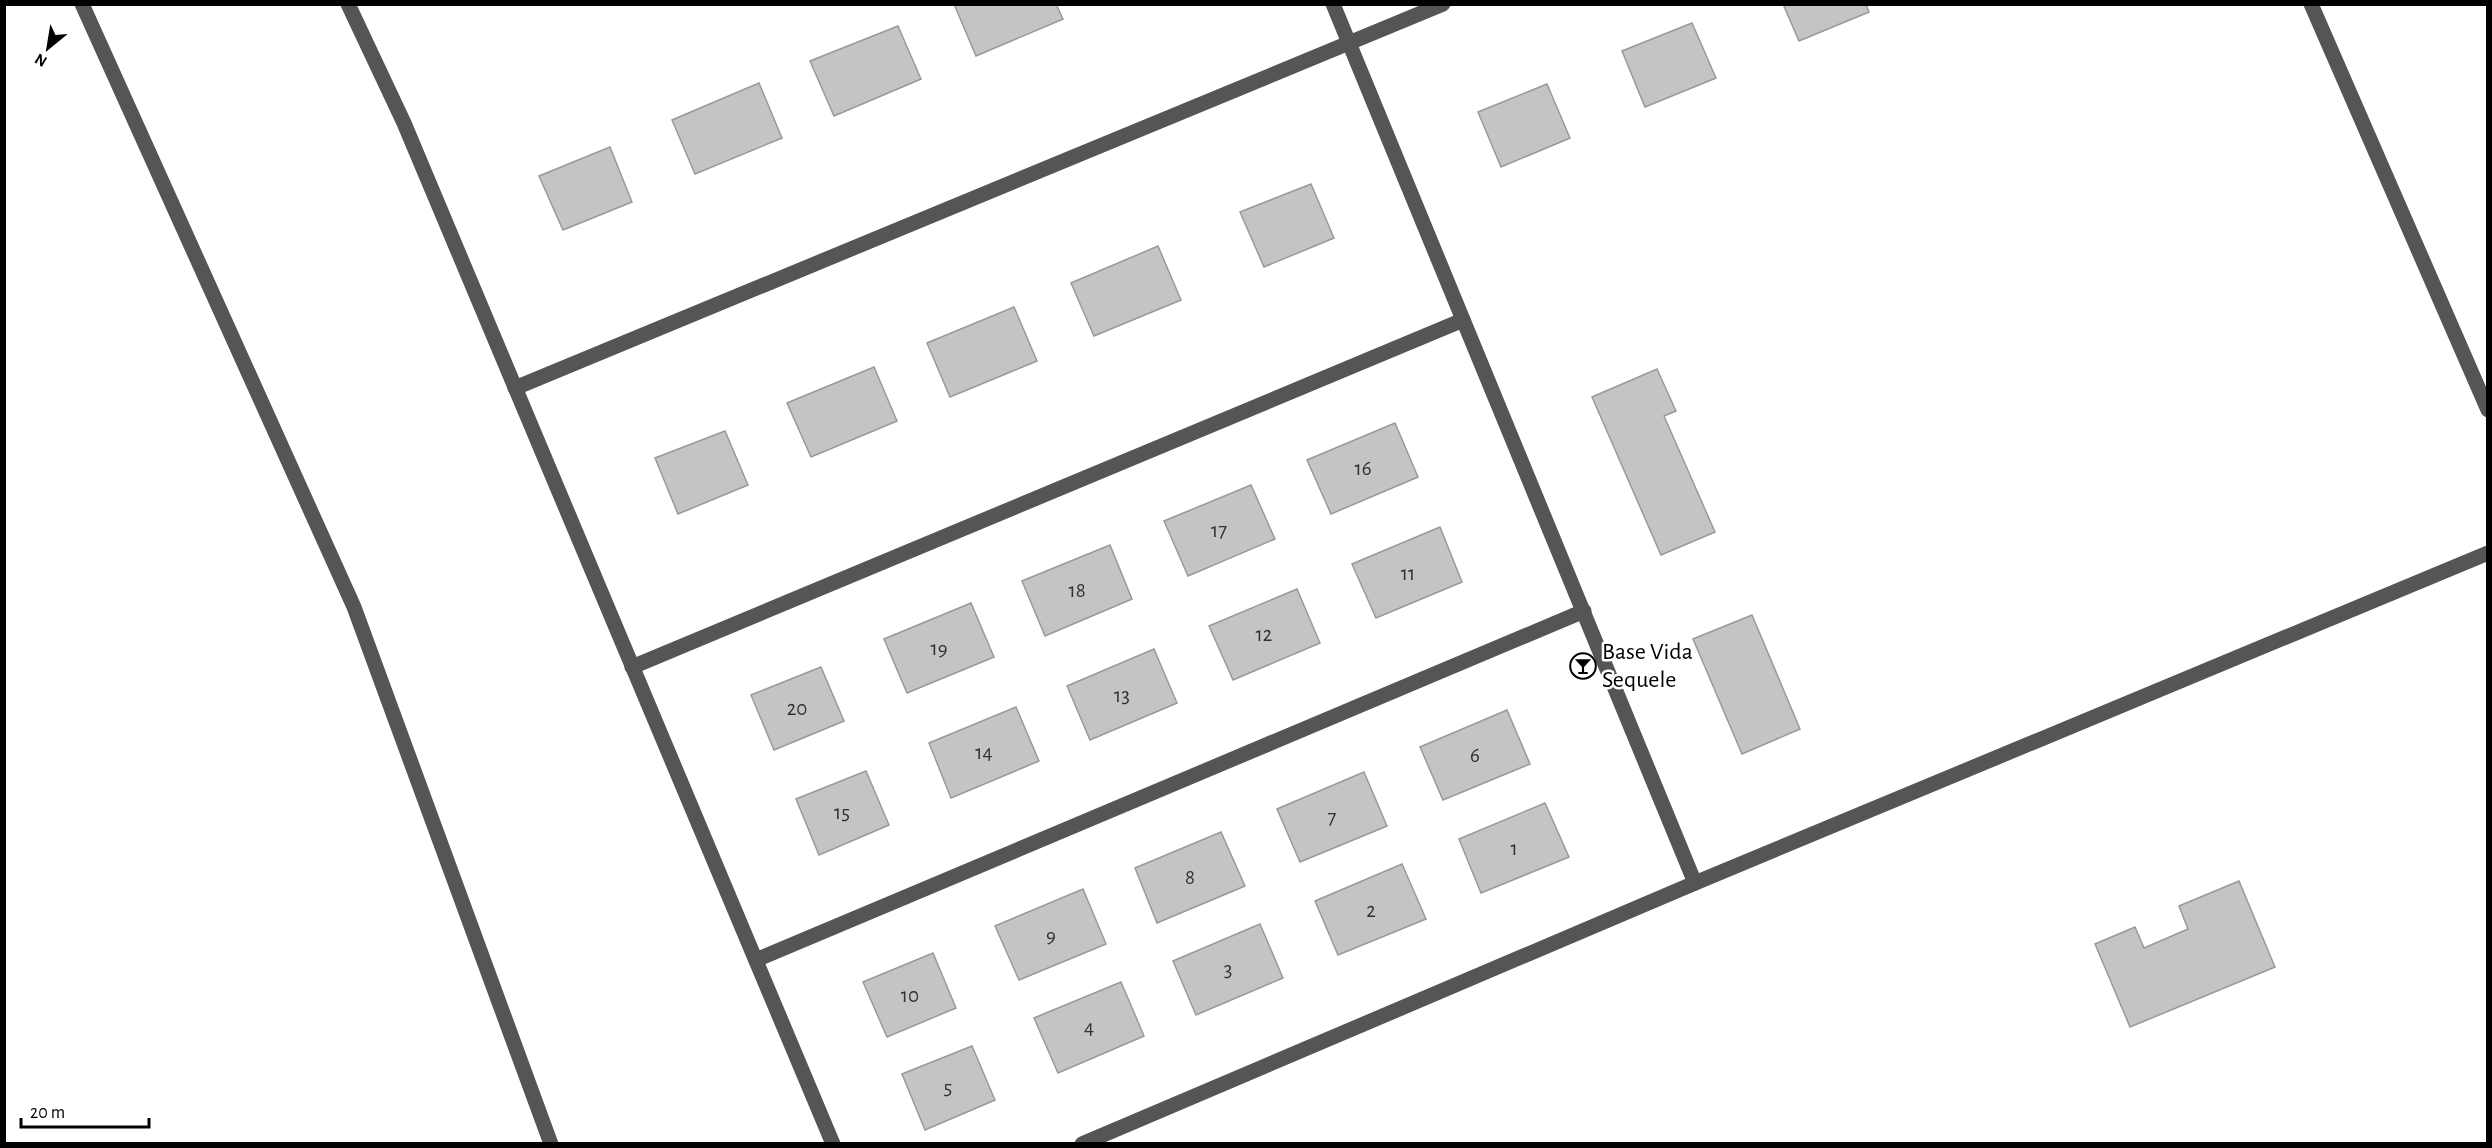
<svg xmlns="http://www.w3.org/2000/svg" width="2492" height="1148" viewBox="0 0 2492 1148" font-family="'Alegreya Sans',sans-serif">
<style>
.building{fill:#c4c4c4;stroke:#999;stroke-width:1.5}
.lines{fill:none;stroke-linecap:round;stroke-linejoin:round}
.minor{stroke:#555;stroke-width:15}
.labels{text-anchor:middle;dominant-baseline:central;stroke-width:5;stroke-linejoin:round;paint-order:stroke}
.number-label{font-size:21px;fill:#313131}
.poi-label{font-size:24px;fill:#000;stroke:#fff;text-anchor:start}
</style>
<rect width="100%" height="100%" fill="#fff"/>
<g class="building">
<path d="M954,4H1056L1063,19L976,56Z"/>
<path d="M1783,4H1866L1869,12L1799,41Z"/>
<path d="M1692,23L1716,78L1645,107L1622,51Z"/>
<path d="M898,26L921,79L834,116L810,61Z"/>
<path d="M759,83L782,138L695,174L672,120Z"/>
<path d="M1547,84L1570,138L1501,167L1478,112Z"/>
<path d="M610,147L632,202L563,230L539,176Z"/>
<path d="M1311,184L1334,238L1264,267L1240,212Z"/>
<path d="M1158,246L1181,300L1094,336L1071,283Z"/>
<path d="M1014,307L1037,361L950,397L927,343Z"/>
<path d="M874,367L897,421L811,457L787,403Z"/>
<path d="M1657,369L1676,411L1664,416L1715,532L1661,555L1592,397Z"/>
<path d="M1395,423L1418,477L1331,514L1307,460Z"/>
<path d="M725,431L748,485L678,514L655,458Z"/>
<path d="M1251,485L1275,539L1188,576L1164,521Z"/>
<path d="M1440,527L1462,582L1376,618L1352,564Z"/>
<path d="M1110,545L1132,599L1045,636L1022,581Z"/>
<path d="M1297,589L1320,643L1233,680L1209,626Z"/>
<path d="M971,603L994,657L907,693L884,639Z"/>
<path d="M1752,615L1800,729L1742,754L1693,639Z"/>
<path d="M1154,649L1177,703L1090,740L1067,686Z"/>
<path d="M821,667L844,721L774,750L751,695Z"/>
<path d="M1016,707L1039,761L951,798L929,743Z"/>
<path d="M1507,710L1530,764L1443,800L1420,747Z"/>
<path d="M866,771L889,825L819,855L796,799Z"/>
<path d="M1364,772L1387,826L1300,862L1277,809Z"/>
<path d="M1545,803L1569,857L1481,893L1459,839Z"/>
<path d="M1221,832L1245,886L1157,923L1135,868Z"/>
<path d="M1402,864L1426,919L1338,955L1315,901Z"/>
<path d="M2239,881L2275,967L2130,1027L2095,944L2135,927L2144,948L2188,929L2179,906Z"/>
<path d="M1083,889L1106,944L1019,980L995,926Z"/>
<path d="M1260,924L1283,978L1196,1015L1173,961Z"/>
<path d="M933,953L956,1008L887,1037L863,982Z"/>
<path d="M1121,982L1144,1036L1058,1073L1034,1018Z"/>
<path d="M972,1046L995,1100L925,1130L902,1074Z"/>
</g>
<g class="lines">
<g class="minor">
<path d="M82,4L354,607L551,1144"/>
<path d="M348,4L404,123L833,1144"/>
<path d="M1333,4L1695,883"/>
<path d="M2311,4L2488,410"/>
<path d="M515,388L1443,4"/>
<path d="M632,667L1463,320"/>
<path d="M756,960L1584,611"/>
<path d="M1082,1144L1695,883L2488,553"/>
</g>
</g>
<defs>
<g id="bar-ring" transform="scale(1.35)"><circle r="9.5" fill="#fff" stroke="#000" stroke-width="1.5"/><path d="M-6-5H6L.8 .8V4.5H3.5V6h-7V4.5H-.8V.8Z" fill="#000"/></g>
</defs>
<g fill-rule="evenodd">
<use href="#bar-ring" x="1583" y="666"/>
</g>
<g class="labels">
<g class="number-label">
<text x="1363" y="468">16</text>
<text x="1219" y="530">17</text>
<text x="1408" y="573">11</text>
<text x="1077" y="590">18</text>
<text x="1264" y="634">12</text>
<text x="939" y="648">19</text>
<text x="1122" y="695">13</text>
<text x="797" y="708">20</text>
<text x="984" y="752">14</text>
<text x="1475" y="755">6</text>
<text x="842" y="812">15</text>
<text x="1332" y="817">7</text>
<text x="1514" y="848">1</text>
<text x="1190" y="877">8</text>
<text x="1371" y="910">2</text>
<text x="1051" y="935">9</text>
<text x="1228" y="969">3</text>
<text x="910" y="995">10</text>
<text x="1089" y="1027">4</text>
<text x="948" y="1087">5</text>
</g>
<g class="poi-label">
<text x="1602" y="652">Base Vida<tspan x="1602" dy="28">Sequele</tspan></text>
</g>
</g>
<rect width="2492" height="1148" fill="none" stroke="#000000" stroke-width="12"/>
<g transform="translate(48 48) rotate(210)" stroke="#ffffff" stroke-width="4.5" paint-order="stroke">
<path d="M0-4.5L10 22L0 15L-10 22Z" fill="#000000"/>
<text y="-9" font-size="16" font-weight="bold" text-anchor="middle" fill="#000000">N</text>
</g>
<path d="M21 1118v9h128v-9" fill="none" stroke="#000000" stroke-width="3"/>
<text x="30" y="1118" font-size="18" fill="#000000" stroke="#ffffff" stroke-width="4.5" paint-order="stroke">20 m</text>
</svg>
